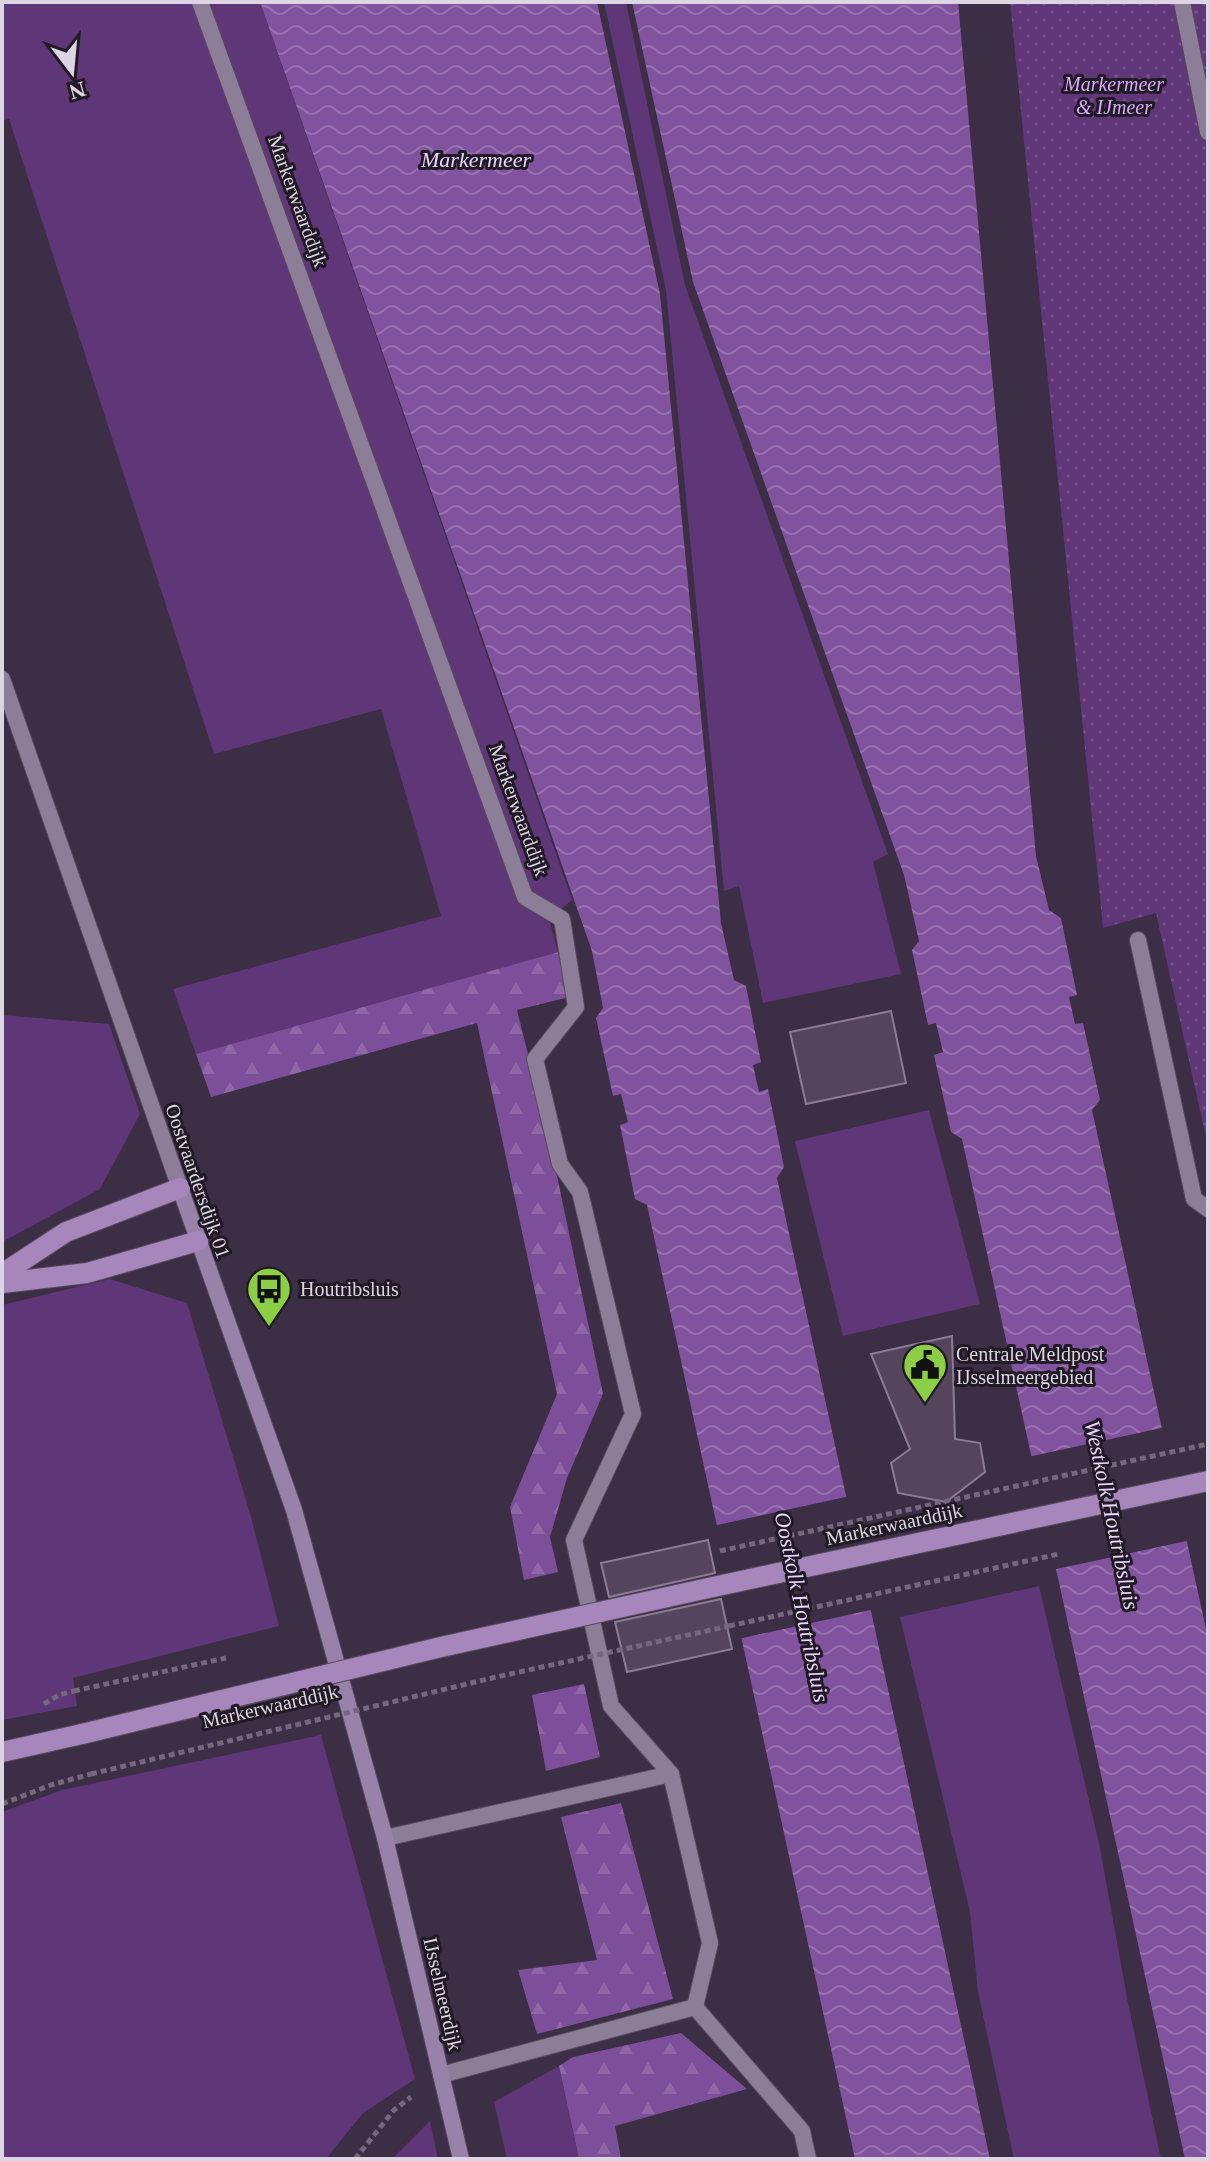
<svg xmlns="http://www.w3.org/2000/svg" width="1210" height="2161" viewBox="0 0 1210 2161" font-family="Georgia,serif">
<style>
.grass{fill:#5f3678}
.forest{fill:url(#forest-firs)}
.park{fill:url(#park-dots)}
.water{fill:url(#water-waves)}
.pier{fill:#3c2e45}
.building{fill:#54455d;stroke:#8b7c96;stroke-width:2}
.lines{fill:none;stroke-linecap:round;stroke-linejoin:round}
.lane-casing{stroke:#574b5f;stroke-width:18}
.street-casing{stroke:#574b5f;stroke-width:18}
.secondary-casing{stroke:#574b5f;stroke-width:18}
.primary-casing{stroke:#574b5f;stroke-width:22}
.path{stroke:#75687d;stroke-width:5;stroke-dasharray:6 4;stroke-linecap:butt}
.lane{stroke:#8d7e98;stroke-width:16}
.street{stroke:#8d7e98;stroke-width:16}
.secondary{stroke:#9982aa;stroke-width:16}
.primary{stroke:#a686bb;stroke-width:20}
.primary-bridge-casing{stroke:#574b5f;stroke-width:22;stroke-linecap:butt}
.path-bridge{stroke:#75687d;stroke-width:5;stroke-dasharray:6 4;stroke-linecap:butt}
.primary-bridge{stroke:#a686bb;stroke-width:20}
.labels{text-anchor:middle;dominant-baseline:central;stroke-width:6;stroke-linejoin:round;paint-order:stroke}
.park-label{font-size:20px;font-style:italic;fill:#daa9fb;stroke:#201a24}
.street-label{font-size:20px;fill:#ded5e4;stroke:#201a24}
.poi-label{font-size:20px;fill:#ded5e4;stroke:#201a24;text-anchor:start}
.water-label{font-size:22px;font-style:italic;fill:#ebd3fc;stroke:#201a24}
</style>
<defs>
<pattern id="forest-firs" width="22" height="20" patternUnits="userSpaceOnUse" patternTransform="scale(2)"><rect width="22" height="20" fill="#7d4e99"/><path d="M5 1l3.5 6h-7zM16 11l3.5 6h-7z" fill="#8f67a7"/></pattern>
<pattern id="park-dots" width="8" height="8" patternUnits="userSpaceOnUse" patternTransform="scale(2)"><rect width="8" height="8" fill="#5f3678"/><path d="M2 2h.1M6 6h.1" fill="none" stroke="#76528b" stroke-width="1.8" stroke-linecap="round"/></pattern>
<pattern id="water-waves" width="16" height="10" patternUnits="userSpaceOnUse" patternTransform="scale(2)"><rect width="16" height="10" fill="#81529e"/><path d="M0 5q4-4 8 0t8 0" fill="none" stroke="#9872b0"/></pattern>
</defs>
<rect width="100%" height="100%" fill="#3c2e45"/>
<g class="grass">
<path d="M2,2H260L572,900L549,919L558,952L196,1054L173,989L441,916L381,709L214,754L9,119L2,121Z"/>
<path d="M604,2H626L685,285L888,854L873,862L901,974L763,1003L739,886L724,891L666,290Z"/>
<path d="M2,1015L109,1024L140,1114L100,1189L2,1242Z"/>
<path d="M929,1110L980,1304L843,1336L795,1141Z"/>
<path d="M110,1279L187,1303L251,1517L279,1626L73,1678L77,1706L2,1720V1305Z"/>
<path d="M1039,1586L1100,1848L1128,2003L1161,2159H1014L978,1992L970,1912L900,1617Z"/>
<path d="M321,1735L415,2079L363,2113L326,2159H2V1812L62,1790Z"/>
<path d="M559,2066L579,2159H507L494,2102Z"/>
<path d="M430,2121L438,2159H392Z"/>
</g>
<g class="forest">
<path d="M558,952L569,997L517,1010L550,1143L603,1394L567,1478L550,1537L558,1572L524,1580L510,1507L557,1394L477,1023L211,1097L196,1054Z"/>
<path d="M584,1684L600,1757L546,1771L532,1695Z"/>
<path d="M621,1803L673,1999L537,2034L518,1970L597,1960L561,1817Z"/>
<path d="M681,2033L747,2089L615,2126L621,2159H579L559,2066L573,2057Z"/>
</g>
<path class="park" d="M1010,2H1208V1146L1156,913L1103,928Z"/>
<g class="water">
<path d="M260,2H597L660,294L721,923L734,980L746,986L761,1062L753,1065L759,1092L768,1089L784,1167L777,1178L990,2159H855L647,1205L635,1199L620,1125L628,1122L621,1094L613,1096L596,1018L603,1008L592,951Z"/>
<path d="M632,2H958L1036,856L1049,910L1061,918L1077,995L1069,997L1075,1024L1083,1023L1100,1100L1092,1110L1208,1638V2159H1185L962,1139L951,1132L934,1055L943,1052L936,1023L928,1025L912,950L919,941L904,875L693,282Z"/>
</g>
<g class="pier">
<path d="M1166,1427L1191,1540L1052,1570L1028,1457Z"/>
<path d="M850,1496L875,1609L738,1639L713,1526Z"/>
</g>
<g class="building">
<path d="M891,1011L906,1083L806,1104L790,1032Z"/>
<path d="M952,1336L955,1439L980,1443L985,1472L946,1502L898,1493L891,1463L910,1449L871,1354Z"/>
<path d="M708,1540L715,1573L609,1597L601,1563Z"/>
<path d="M721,1599L732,1649L627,1672L615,1622Z"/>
</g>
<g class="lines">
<g class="lane-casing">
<g id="lane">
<path d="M200,2L525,897L562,919L576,1007L535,1059L560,1164L580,1192L633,1414L574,1540L611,1706L671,1774L710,1943L695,2007"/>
<path d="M1182,2L1208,132"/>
<path d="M1138,940L1194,1199L1208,1209"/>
<path d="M385,1838L671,1774"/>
<path d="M695,2007L802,2131L808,2159"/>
<path d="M441,2075L695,2007"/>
</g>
</g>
<g class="street-casing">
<path id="street" d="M2,679L180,1188"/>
</g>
<g class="secondary-casing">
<path id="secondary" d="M180,1188L294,1510L385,1838L461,2159"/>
</g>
<g class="primary-casing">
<g id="primary">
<path d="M2,1274L66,1232L180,1188"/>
<path d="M2,1283L87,1273L198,1241"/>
<path d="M713,1587L1208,1481"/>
<path d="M2,1752L82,1734"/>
</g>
</g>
<g class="path">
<path d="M729,1626L1059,1554"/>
<path d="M44,1704L59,1695L74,1691"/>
<path d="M2,1804L51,1785L91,1774"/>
<path d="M355,2159L394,2110L411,2097"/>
</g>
<use href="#lane" class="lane"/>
<use href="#street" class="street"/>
<use href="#secondary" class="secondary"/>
<use href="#primary" class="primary"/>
<g class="primary-bridge-casing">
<path id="primary-bridge" d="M82,1734L441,1647L713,1587"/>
</g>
<g class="path-bridge">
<path d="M720,1551L1208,1444"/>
<path d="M74,1691L226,1658"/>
<path d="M91,1774L492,1678L729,1626"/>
</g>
<use href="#primary-bridge" class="primary-bridge"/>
</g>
<defs>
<g id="bus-pin" transform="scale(2.3)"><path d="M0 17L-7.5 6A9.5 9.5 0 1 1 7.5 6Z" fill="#8cce45" stroke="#201a24"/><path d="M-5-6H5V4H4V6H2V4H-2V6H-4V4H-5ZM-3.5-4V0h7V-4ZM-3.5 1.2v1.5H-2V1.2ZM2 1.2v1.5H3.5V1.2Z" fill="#111"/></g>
<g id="civic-pin" transform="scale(2.3)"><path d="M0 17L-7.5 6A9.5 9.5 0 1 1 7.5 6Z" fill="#8cce45" stroke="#201a24"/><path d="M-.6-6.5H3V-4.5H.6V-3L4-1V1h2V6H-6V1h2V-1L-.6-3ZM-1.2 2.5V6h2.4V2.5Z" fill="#111"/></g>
</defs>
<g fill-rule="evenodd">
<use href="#bus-pin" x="269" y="1289"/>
<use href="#civic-pin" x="925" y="1365"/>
</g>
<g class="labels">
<g class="park-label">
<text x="1114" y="84">Markermeer<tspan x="1114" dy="23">&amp; IJmeer</tspan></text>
</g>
<g class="street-label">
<text transform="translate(298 201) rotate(70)">Markerwaarddijk</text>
<text transform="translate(519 810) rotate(70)">Markerwaarddijk</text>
<text transform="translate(198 1181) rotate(71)">Oostvaardersdijk 01</text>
<text transform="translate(894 1524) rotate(-12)">Markerwaarddijk</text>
<text transform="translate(270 1706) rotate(-13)">Markerwaarddijk</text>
<text transform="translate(443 1994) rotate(77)">IJsselmeerdijk</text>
</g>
<g class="poi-label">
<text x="300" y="1289">Houtribsluis</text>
<text x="956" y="1354">Centrale Meldpost<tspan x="956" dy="23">IJsselmeergebied</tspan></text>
</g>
<g class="water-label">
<text x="476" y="159">Markermeer</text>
<text transform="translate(1112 1515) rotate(78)">Westkolk Houtribsluis</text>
<text transform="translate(802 1607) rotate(78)">Oostkolk Houtribsluis</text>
</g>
</g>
<rect width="1210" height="2161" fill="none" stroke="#ded5e4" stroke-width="8"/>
<g transform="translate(72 72) rotate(164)" stroke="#201a24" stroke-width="6" paint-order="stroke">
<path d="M0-6L14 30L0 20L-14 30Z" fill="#ded5e4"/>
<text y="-12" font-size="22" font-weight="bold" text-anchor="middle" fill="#ded5e4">N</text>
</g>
</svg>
